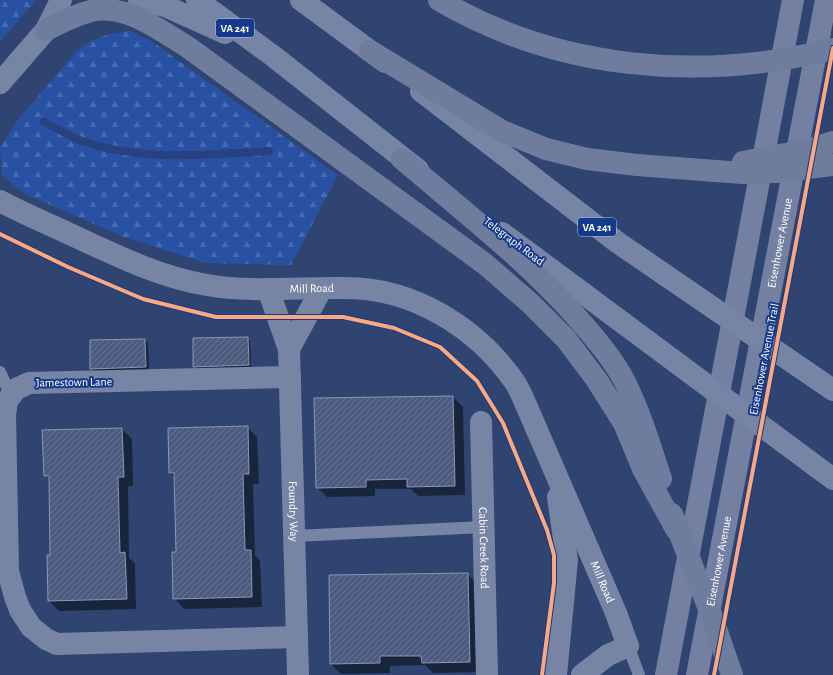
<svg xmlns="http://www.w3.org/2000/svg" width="833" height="675" viewBox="0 0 833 675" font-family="'Alegreya Sans',sans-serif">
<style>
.forest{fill:url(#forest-firs)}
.shadow{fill:#0007}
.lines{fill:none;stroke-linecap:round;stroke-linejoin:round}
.stream{stroke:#27427f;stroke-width:8}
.building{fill:url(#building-hatch);stroke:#8c98b3}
.service{stroke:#7785a5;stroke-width:12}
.minor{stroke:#7785a5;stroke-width:22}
.tertiary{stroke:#7785a5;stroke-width:22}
.secondary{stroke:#7380a2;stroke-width:22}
.primary{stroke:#7685a5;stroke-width:22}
.motorway{stroke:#6e7d9d;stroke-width:22}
.cycleway-casing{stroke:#153a8d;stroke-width:6}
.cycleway{stroke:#fea87a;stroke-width:4}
.labels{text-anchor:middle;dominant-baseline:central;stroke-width:4;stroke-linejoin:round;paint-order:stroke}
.shield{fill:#153a8d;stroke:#b9c4dd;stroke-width:1}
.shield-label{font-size:11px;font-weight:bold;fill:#fff}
.street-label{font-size:12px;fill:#fff;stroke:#153a8d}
</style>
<defs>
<pattern id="forest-firs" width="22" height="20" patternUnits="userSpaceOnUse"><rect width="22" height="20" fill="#2850a3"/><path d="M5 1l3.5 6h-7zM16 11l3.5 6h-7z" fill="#486ab1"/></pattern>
<pattern id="building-hatch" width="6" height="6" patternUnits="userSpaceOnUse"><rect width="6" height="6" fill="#4b5c80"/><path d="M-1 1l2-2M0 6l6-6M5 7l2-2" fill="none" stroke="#667493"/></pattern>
</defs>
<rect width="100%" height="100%" fill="#304472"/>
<g class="forest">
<path d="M0,0H36L0,42Z"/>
<path d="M131,31L154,43L338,175L291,265L206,263L124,237L25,194L2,176L0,148L16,122L78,50C94,36 109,34 131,31Z"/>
</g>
<g class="shadow">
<path d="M247,338L250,341L251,368L197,369L194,366Z"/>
<path d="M145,340L148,343L149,370L95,371L91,368Z"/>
<path d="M453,397L463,407L465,495L418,496L411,489H375V496L327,497L317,487Z"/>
<path d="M247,427L257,437L259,484H253L255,555L260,561L262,607L184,609L174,598L177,553L175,478L170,473Z"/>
<path d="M122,429L132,439L133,486H128L129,558L135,563L136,609L59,611L49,601L51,556L50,480L45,475Z"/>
<path d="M467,574L478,584L479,672L433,673L425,665L390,666V673L341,674L331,664Z"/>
</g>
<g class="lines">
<path class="stream" d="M44,122C56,128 67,135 79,140C140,162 206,155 269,151"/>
</g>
<g class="building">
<path d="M248,337L249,365L193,367V338Z"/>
<path d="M145,339L146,367L90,369V340Z"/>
<path d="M453,396L455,486L407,487V479L366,480V487L316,488L314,398Z"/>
<path d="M248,426L249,474H243L245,550H251L252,597L173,599L172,552H176L174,473H169L168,428Z"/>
<path d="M122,428L124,477H118L120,553L125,552L127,599L48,601L47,555H50L49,476H44L42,430Z"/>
<path d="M468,573L470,662L422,663L421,656H380V663L330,664L329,575Z"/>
</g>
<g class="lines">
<g class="service">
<path d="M0,372L11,396"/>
<path d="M294,536L484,527"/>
<path d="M628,646L639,675"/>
</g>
<g class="minor">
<path id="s1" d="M268,289L289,349L298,675"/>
<path d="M289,349L322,288"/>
<path d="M290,377L29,383L16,389L7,401L5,415L8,571L15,597L20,610L31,627L46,639L57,644L297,637"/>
<path id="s2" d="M481,422L487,675"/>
</g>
<g class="tertiary">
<path d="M0,83L46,30"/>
<path id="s3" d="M0,201C24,214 49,224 74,236C117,256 160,277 207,285C252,293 300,287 346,288C413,288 476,327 514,381C521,391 525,403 530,414L616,613L628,646L608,655L582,675"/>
<path d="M556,675L567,560L558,497"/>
</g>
<g class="secondary">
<path d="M666,675L793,0"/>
<path id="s4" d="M697,675L826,0"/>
</g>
<g class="primary">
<path d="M139,0L165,6L225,33"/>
<path d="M197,0L273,56L418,170"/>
<path d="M301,0L385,62"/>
<path d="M46,30L61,0"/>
<path d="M421,91L617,242L833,390"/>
<path d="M502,233L833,479"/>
</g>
<g class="motorway">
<path d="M439,0C558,70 700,82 833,49"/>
<path d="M46,30C60,23 75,15 91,11C126,3 161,31 189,48L485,264L530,303L566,339L596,379L624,423L643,469L676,529"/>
<path d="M370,51L502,131L546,149L587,159L637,165L742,173L777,172L833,165"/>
<path d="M402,159C463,211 528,261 581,322C596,339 613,359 624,380C640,412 650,445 661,479"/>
<path d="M743,162L807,150L833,142"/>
<path d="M672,514L711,614L732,675"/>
</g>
<g class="cycleway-casing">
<g id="cycleway">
<path d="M0,234L68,267L143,299L216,317H343L394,328L440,347L477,381L503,423L547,530L554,555V583L542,675"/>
<path d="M714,675L833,48"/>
</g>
</g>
<use href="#cycleway" class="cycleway"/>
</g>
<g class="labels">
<g class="shield">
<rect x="216" y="19" width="38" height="18" rx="3"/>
<rect x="578" y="218" width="38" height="18" rx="3"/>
</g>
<g class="shield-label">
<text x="235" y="28">VA 241</text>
<text x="597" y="227">VA 241</text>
</g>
<g class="street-label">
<text transform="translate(514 241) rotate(37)">Telegraph Road</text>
<text stroke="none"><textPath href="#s4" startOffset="440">Eisenhower Avenue</textPath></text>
<text stroke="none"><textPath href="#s3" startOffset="329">Mill Road</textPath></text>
<text transform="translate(764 359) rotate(-79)">Eisenhower Avenue Trail</text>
<text transform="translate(74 382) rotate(-1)">Jamestown Lane</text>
<text stroke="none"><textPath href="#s1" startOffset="226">Foundry Way</textPath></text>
<text stroke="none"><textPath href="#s2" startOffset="126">Cabin Creek Road</textPath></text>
<text stroke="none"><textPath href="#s4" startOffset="116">Eisenhower Avenue</textPath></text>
<text stroke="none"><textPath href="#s3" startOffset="782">Mill Road</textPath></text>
</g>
</g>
</svg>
